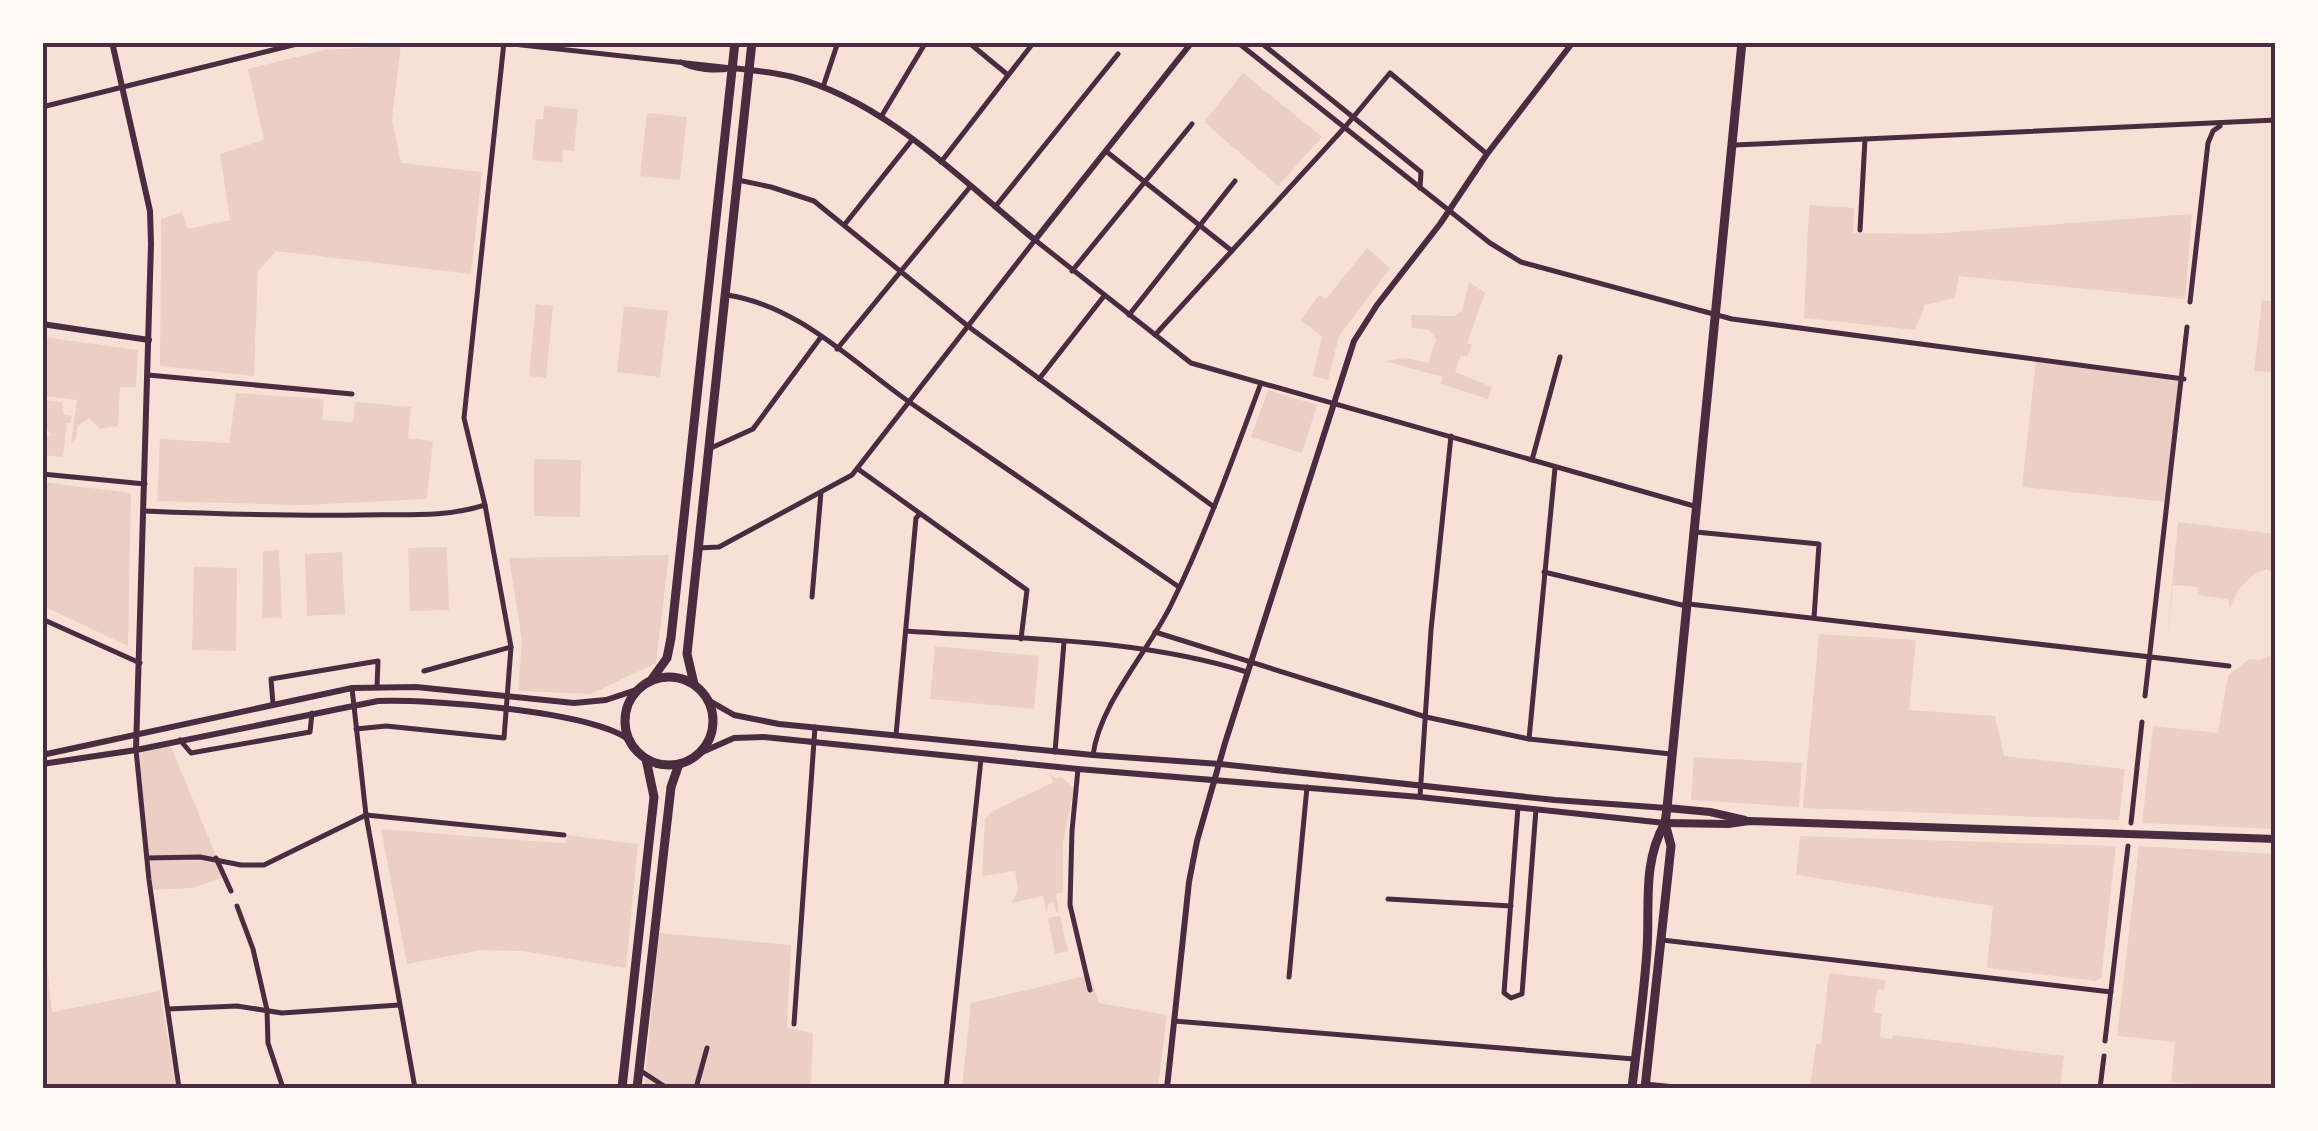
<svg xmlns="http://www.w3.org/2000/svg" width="2318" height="1131" viewBox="0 0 2318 1131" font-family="Overpass,sans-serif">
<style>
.green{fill:#ebcfc5}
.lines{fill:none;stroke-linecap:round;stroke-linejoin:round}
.minor{stroke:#4a2c40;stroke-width:5}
.tertiary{stroke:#4a2c40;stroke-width:6}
.secondary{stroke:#4a2c40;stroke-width:8}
.primary{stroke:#4a2c40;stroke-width:9}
.neatline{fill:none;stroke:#4a2c40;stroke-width:4}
</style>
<rect width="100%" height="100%" fill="#f7e1d7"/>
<g class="green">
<path d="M401,45L392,119L401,163L482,172L471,274L276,251L258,271L254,376L160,366L161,219L182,212L188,229L230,220L220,154L264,140L248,69L325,50Z"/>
<path d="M1243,73L1322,137L1278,186L1204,122Z"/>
<path d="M544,106L578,109L574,151L563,150L562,163L532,160L536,119H543Z"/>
<path d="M647,113L687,117L680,180L640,176Z"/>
<path d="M1809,205L1854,208L1853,233L1927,234L2192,214L2185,299L1959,276L1955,298L1925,305L1915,330L1804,318Z"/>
<path d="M1367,248L1390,268L1339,336L1328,380L1313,376L1322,337L1301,320L1319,295L1326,299Z"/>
<path d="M1469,282L1485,293L1467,343L1472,345L1467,357L1461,355L1455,372L1492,387L1488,399L1441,384L1443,377L1384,361L1406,358L1428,363L1436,340L1430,330L1412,328L1411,315L1454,316L1462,311Z"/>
<path d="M2262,300L2275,302V373L2254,371Z"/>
<path d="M536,304L553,306L546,378L529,376Z"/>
<path d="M624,306L668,311L660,377L617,372Z"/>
<path d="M43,337L138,350L136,387H120L118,426L100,429L89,418L78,426L76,438L71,443L77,400L43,396Z"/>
<path d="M2036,360L2184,379L2168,502L2022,487Z"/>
<path d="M1268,390L1317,405L1302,453L1251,437Z"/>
<path d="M236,393L324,399L322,420L353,422L355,402L411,407L408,438L433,441L427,499L304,505L157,501L160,439L229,443Z"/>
<path d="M43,400L62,402L64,415L72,416L71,423H67L63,457L43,455V441L51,434L43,424Z"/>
<path d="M534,459L581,460L580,517L534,516Z"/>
<path d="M43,482L131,493L128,646L43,606Z"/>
<path d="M2178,522L2275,534V579L2268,569C2249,573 2237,590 2230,608L2228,599L2197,595L2198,587L2173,585L2166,649Z"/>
<path d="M447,547L449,610L410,611L408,548Z"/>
<path d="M279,550L282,617L262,619L263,551Z"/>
<path d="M342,552L345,614L307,616L305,554Z"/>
<path d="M669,555L656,663L591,694L518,691L522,641L509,558Z"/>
<path d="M194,567L237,568L236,651L192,650Z"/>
<path d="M1819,634L1916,640L1909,710L1995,716L2004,756L2125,769L2119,820L1803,808Z"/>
<path d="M935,646L1039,656L1034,709L930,699Z"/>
<path d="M2271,656L2270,664L2276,665L2275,829L2142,823L2153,726L2218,733L2228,676L2249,659L2260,660Z"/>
<path d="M169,742L225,877L192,888L151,890L136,750Z"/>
<path d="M1694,757L1802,763L1799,807L1691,800Z"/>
<path d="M1048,773L1057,779L1060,776L1074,788L1063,843V892L1056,894L1059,911L1056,912L1054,903L1048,904L1047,915L1043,896L1012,903L1018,889L1015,871L982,876L985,819L991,812L1054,782Z"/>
<path d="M381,829L558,843H566L567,835L638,844L626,968L523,951L481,950L407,964Z"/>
<path d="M1800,836L2116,846L2101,978L2096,981L1987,968L1993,906L1796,875Z"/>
<path d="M2139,846L2275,854V1088H2190V1084L2171,1082L2175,1042L2117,1036Z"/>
<path d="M1060,916L1068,951L1055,954L1048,918Z"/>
<path d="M42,918L52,1012L160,991L176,1088H43Z"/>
<path d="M659,933L791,945L787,1028L813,1033L811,1088H644Z"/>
<path d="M1829,973L1885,980L1884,990L1877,989L1874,1012L1882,1014L1880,1037L1892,1039L1893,1035L2064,1056L2060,1087L2065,1088H1810L1816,1044H1821Z"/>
<path d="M1090,975L1099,1003L1167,1015L1158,1088H962L971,1003Z"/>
</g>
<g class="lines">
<g class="minor">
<path d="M968,42L1008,75"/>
<path d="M1237,42L1490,243L1521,262L1732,319L2184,379"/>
<path d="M1260,42L1421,172L1420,188"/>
<path d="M504,43L732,68"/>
<path d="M681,62C692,70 718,72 731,68"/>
<path d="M823,87L838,42"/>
<path d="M42,107L305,42"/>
<path d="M881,117L926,42"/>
<path d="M1734,145L2276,120"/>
<path d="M1107,152L1232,251"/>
<path d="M941,162L1034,42"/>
<path d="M738,180L771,187L814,201L969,327L1214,507"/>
<path d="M995,207L1118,54"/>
<path d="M845,224L912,140"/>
<path d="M1860,230L1865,139"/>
<path d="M1072,271L1192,124"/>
<path d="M727,295C801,306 855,365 915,406C1003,467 1091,527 1179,587"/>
<path d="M2190,302L2208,143L2213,131L2220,126"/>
<path d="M1129,315L1235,181"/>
<path d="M1155,335L1345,127L1390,73L1487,154"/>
<path d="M837,349L970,187"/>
<path d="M148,375L352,394"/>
<path d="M1039,379L1104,296"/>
<path d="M711,448L753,429L821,337"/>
<path d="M1532,460L1560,357"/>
<path d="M858,469L1027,590L1021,639"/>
<path d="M42,474L145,484"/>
<path d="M144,511C217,514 289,516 362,515C403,514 445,518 485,505"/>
<path d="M1696,532L1819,544L1814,618"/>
<path d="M698,548L719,547L852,475L1035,240L1191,363L1694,506"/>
<path d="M1544,572L1686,606"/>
<path d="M812,597L821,492"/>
<path d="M1689,604L2229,666"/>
<path d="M42,619L140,663"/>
<path d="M906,631C1020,639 1137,638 1247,672"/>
<path d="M1155,632L1426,717L1529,739L1671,754"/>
<path d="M424,671L511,647"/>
<path d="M352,688L366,815L415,1088"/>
<path d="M2145,696L2187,327"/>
<path d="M273,704L271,679L378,661L377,687"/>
<path d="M356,729L386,726L504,738L511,647L485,505L464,418L504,42"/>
<path d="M896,735L916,518L920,514"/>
<path d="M1529,739L1555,468"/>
<path d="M180,740L191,753L310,732L312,713"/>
<path d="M136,750L149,880L179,1088"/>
<path d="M1055,752L1064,642"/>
<path d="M1093,755C1100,703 1148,652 1171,605C1206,534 1233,458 1261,383"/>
<path d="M1078,769L1072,831L1070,905L1090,990"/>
<path d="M1420,796L1431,630L1451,436"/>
<path d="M1518,807L1504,993L1511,998L1522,994L1536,809"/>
<path d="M2131,823L2142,722"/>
<path d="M147,858L200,857L241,865H264L366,815L564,835"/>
<path d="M216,858L231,891"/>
<path d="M1388,899L1511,906"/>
<path d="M237,906L253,949L267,1010L268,1043L283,1088"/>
<path d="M1662,940L2111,992"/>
<path d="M1289,977L1307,787"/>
<path d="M168,1009L237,1006L282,1013L399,1005"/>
<path d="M1174,1021L1634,1059"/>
<path d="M794,1024L815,727"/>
<path d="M2105,1041L2128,846"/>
<path d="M641,1071L667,1088"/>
<path d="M1645,1084L1685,1088"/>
<path d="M696,1088L707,1048"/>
<path d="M946,1088L981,759"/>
<path d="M2100,1088L2104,1056"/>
</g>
<g class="tertiary">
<path d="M112,42L150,211L151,244L136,750"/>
<path d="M732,68C752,70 773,72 793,77C887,102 962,181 1035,240L1192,42"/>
<path d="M42,324L149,340"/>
<path d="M708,700L734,715L779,724L1093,755L1220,764L1555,800L1667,808"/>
<path d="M700,753L734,738L764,737L1078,769L1420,797L1665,823"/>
<path d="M42,755L352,688L416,687L574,703L606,700L636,690"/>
<path d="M42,764L136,750L378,701C431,699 588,711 628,739"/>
<path d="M1167,1088L1189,882L1197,841L1225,743L1354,341L1377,305L1440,224L1487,154L1573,42"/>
</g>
<g class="secondary">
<path d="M1667,808L1710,812L1745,820"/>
<path d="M1665,823L1728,824L1749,821L2276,839"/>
</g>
<g class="primary">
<circle cx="669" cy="721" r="44"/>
<path d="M652,679L667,658L671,638L735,42"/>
<path d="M694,684L687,654L752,42"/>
<path d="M622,1088L654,797L646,759"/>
<path d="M637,1088L671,787L679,764"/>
<path d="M1632,1088C1637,1043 1644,996 1647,950C1650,906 1642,863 1665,823"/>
<path d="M1645,1088L1671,846L1665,823L1667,808L1742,42"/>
</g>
</g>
<rect width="2318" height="1131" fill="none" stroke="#fffaf5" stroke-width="90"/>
<rect x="45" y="45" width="2228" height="1041" class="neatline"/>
</svg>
